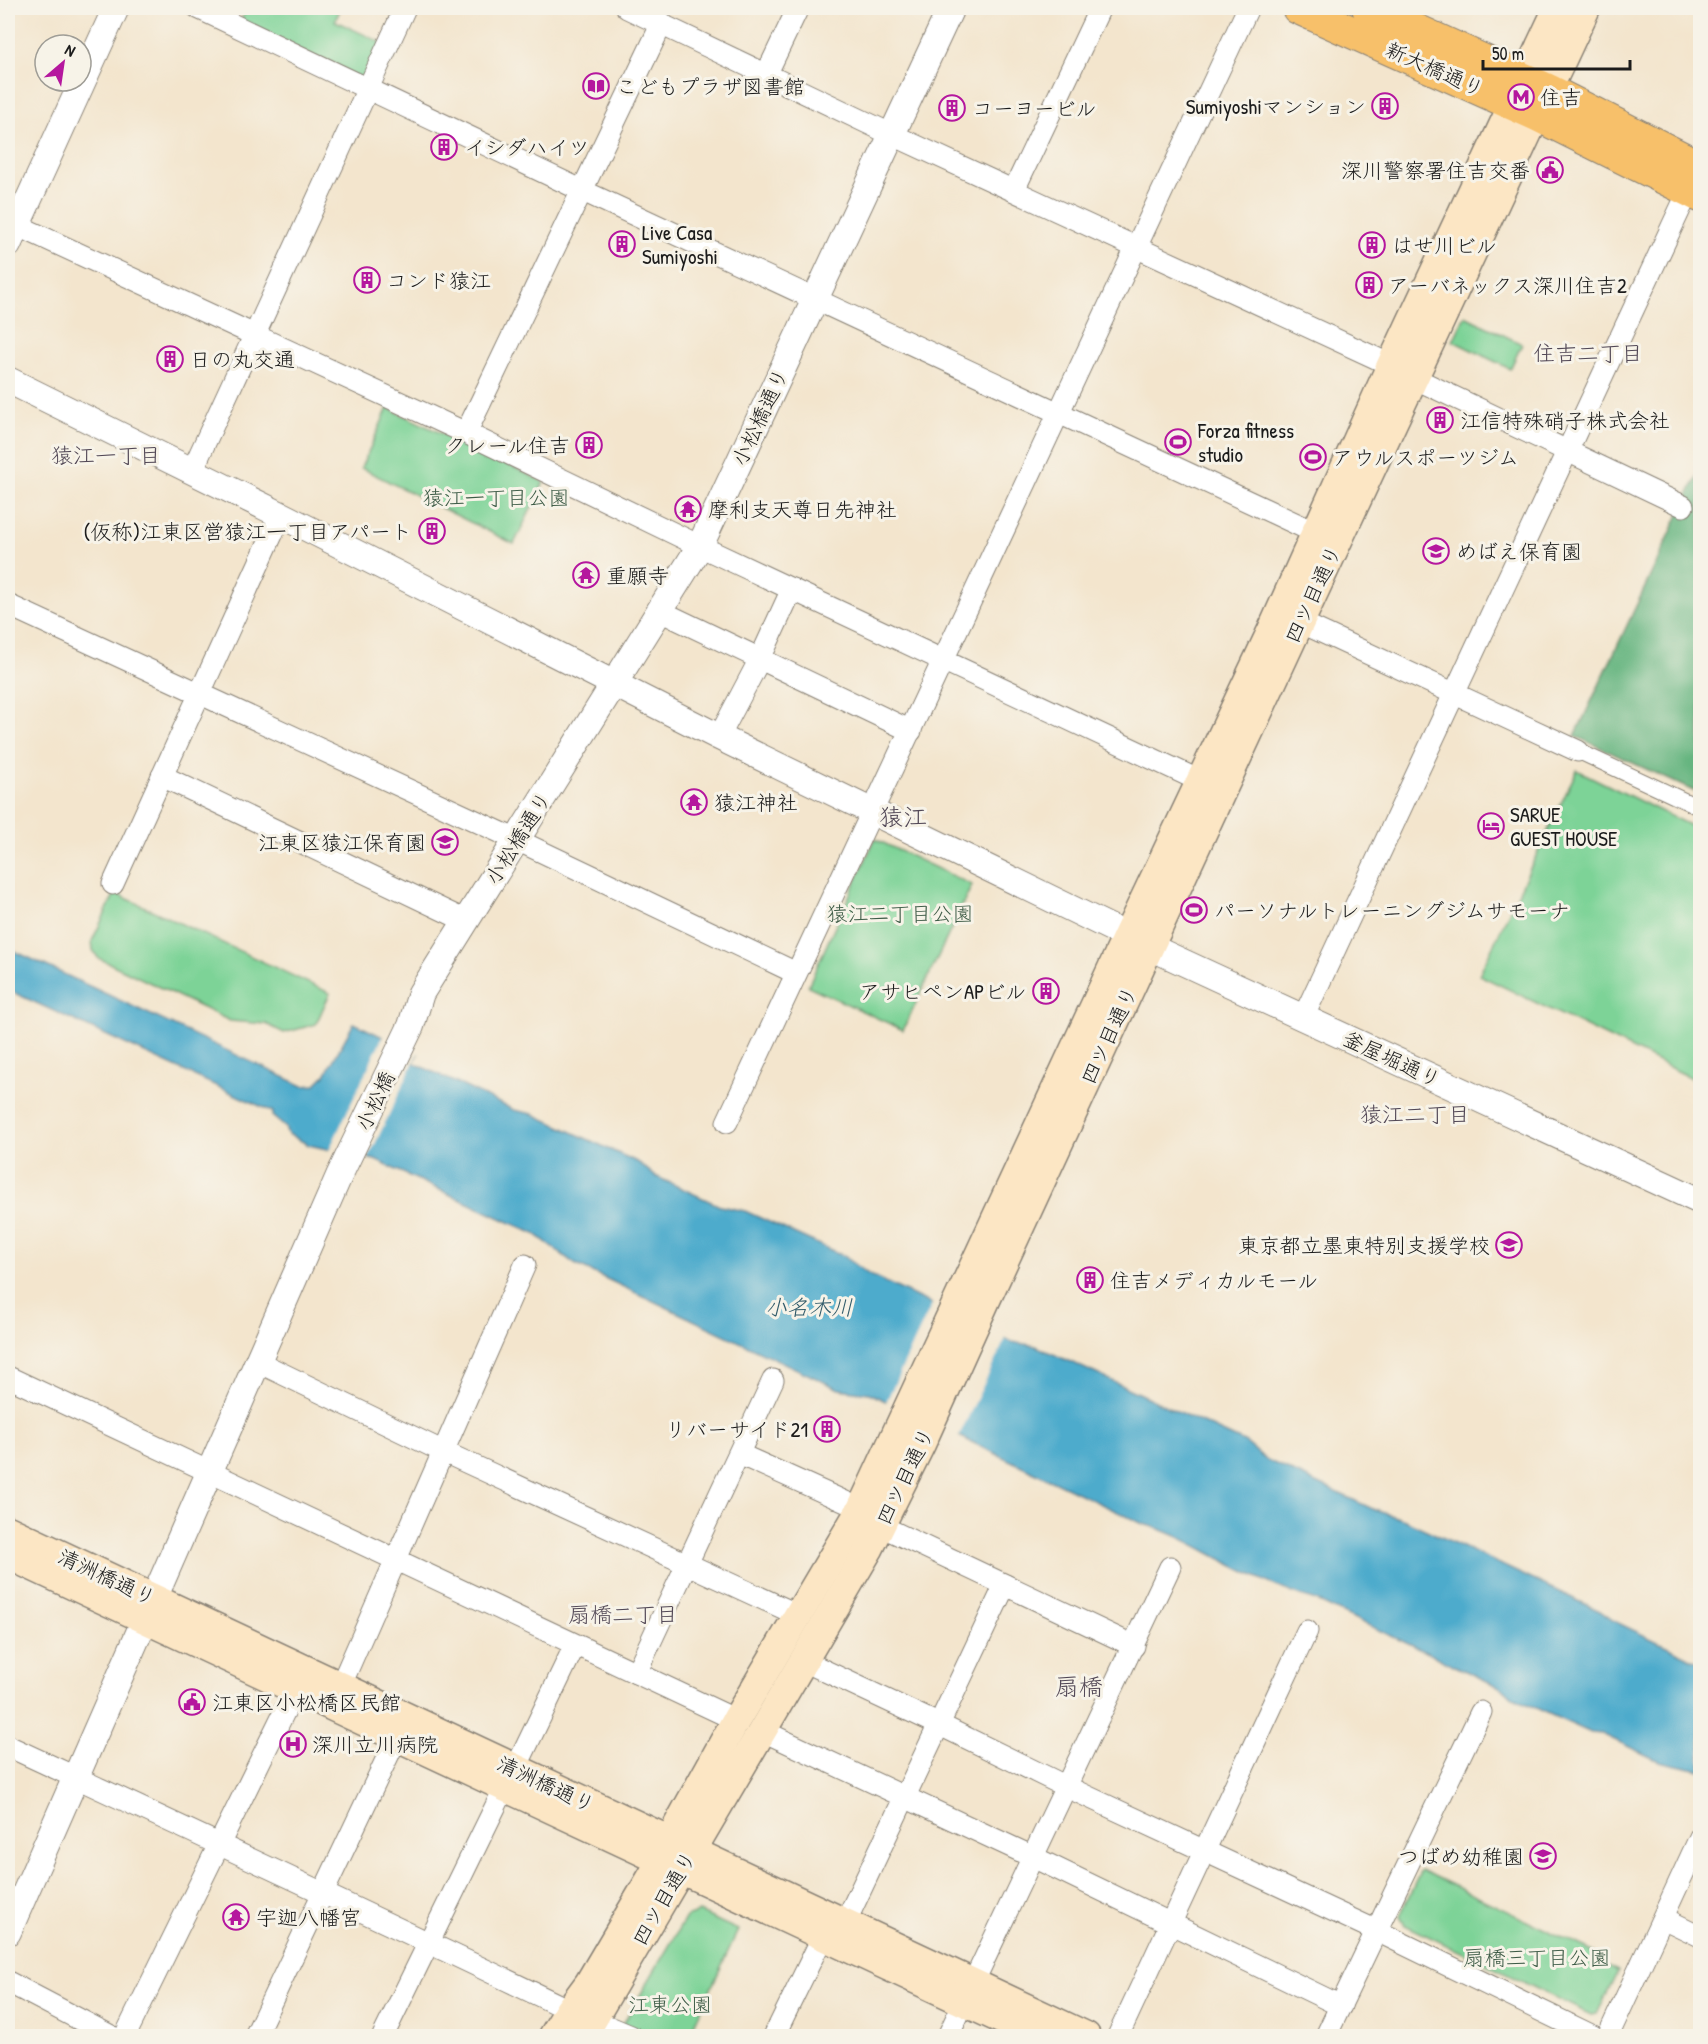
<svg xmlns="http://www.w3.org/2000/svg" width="1708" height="2044" viewBox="0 0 1708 2044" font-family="'Patrick Hand','Klee One',sans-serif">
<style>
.green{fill:#7dd397;stroke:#4c785a;stroke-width:1.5}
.forest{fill:#66b580;stroke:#41684e;stroke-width:1.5}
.water{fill:#4eabcc;stroke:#356474;stroke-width:1.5}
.pier{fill:#f3e5cd}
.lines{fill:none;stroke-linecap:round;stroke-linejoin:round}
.pedestrian-casing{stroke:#888074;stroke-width:17}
.minor-casing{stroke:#888074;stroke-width:23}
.tertiary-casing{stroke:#888074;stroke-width:28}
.secondary-casing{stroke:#888074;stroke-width:31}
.primary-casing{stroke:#888074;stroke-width:34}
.pedestrian{stroke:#fff;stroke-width:15}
.minor{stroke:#fff;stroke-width:21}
.tertiary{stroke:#fff;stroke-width:26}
.secondary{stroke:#fce6c4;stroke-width:28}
.primary{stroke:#f7c06b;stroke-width:32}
.labels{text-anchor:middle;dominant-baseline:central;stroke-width:6;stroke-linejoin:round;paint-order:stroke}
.street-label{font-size:21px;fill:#1c1c1c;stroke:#f7f3e8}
.poi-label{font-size:21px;fill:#1c1c1c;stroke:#f7f3e8;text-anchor:start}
.park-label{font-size:21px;fill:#3e5c47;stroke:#f7f3e8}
.neighbourhood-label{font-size:22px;fill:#524856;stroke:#f7f3e8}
.water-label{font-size:22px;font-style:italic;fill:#325c6b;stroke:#f7f3e8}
.quarter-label{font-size:24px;fill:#524856;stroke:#f7f3e8}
</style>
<rect width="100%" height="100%" fill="#f7f3e8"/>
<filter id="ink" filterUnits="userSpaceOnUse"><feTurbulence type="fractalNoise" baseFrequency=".0167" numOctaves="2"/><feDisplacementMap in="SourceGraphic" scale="12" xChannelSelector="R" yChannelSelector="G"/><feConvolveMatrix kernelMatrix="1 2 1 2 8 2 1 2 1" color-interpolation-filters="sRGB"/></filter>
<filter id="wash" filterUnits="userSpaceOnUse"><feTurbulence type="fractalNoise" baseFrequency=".008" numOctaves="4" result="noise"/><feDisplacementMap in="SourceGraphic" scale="24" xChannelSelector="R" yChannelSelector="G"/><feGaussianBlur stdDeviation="1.35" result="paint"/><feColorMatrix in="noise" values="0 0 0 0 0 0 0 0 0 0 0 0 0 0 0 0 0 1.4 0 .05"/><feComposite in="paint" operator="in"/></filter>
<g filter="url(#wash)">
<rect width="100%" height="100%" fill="#f3e5cd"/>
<g class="green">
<path d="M247,8H341L335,21L387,45L367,88L238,26Z"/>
<path d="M1465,316L1522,344L1510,369L1453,341Z"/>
<path d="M388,408L544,482L514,544L361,468Z"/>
<path d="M1577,770L1699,830L1700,834V1082L1479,975Z"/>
<path d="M875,839L972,885L903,1030L808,986Z"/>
<path d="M115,893L330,993L316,1024L284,1033L266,1024L230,1021L98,958L93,950L92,941Z"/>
<path d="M1421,1870L1599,1955L1597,1961L1618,1971L1597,2014L1591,2015L1405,1925L1400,1917L1401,1914Z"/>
<path d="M699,1912L738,1930L689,2036H616L686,1917Z"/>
</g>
<path class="forest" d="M1700,470V794L1575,736Z"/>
<path class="water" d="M8,948L303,1086L315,1085L325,1075L354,1023L418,1054L414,1063L514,1110L533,1114L639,1163L655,1176L720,1206L745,1211L844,1256L868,1274L1012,1342L1036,1346L1246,1443L1265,1459L1375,1510L1405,1520L1600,1611L1614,1621L1700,1662V1770L1659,1761L1602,1734L1591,1733L1514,1698L1504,1689L1317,1601C1282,1591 1247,1573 1215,1556C1191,1543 1170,1531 1143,1524L869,1393L839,1389L575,1264L535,1234L375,1160L309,1145L288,1134L285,1127L272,1116L273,1112L8,990Z"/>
<g class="pier">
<path d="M384,1034L419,1051L367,1161L328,1152Z"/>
<path d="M933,1302L1007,1336L958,1438L885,1404Z"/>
</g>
</g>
<g filter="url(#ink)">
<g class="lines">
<g class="pedestrian-casing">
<path id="pedestrian" d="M1578,751L1700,808"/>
</g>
<g class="minor-casing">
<g id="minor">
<path d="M198,8L581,190L1316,533"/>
<path d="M627,8L880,129L1391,365"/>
<path d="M766,75L798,8"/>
<path d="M1014,190L1100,8"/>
<path d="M8,221L466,433L706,549L1200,781"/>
<path d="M1414,378L1683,506"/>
<path d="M466,433L662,23"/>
<path d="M192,471L405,8"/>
<path d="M8,605L517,840L796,973"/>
<path d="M660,611L911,731"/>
<path d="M1300,622L1578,751"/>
<path d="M719,737L760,659L792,589"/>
<path d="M162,776L466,921"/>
<path d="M113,884L281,515"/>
<path d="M1303,1018L1689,190"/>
<path d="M727,1122L1248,8"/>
<path d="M258,1362L444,1452L798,1615"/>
<path d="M8,1377L736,1720"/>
<path d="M739,1454L861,1509"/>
<path d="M881,1526L1134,1646"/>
<path d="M804,1661L940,1725L1067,1787L1377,1931L1593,2036"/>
<path d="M636,1673L773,1380"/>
<path d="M340,1687L525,1265"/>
<path d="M763,1731L1033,1857L1341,2006"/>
<path d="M8,1746C195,1833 383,1920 569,2010"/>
<path d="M515,1770L575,1645"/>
<path d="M1663,1918L1700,1936"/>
<path d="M845,1923L1005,1585"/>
<path d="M8,1982L111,2036"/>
<path d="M593,2020L631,2036"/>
<path d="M125,2036L295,1690"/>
<path d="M255,2036L397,1737"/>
<path d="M383,2036L505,1787"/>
<path d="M774,2036L823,1936"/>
<path d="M948,2036L1170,1567"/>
<path d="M1118,2036L1307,1631"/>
<path d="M1326,2036L1481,1712"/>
<path d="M1608,2036L1700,1837"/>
</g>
</g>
<g class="tertiary-casing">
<g id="tertiary">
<path d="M8,245L116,8"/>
<path d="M8,380L281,515L719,737L1150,947L1700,1201"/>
<path d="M8,1932L339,1176L411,1026L421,993L700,546L951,8"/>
</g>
</g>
<g class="secondary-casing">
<g id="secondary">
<path d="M8,1530L1086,2036"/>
<path d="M8,1555L1037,2036"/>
<path d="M553,2036L569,2010L589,1983L661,1861L669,1841L736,1720L861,1509L1127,936L1271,632L1391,365L1558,8"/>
<path d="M583,2036L869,1549L921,1444L986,1300L1300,622L1586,8"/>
</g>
</g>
<g class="primary-casing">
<g id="primary">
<path d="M1298,8L1537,115L1700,196"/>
<path d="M1368,8L1548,90L1700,167"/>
</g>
</g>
<use href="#pedestrian" class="pedestrian"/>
<use href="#minor" class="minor"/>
<use href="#tertiary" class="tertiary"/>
<use href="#secondary" class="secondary"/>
<use href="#primary" class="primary"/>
</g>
</g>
<defs>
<g id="library-ring" transform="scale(1.35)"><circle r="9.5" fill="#f7f3e8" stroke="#b5179e" stroke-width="1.5"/><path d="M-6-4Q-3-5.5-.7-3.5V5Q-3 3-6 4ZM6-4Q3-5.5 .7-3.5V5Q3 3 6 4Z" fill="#b5179e"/></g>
<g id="metro-ring" transform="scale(1.35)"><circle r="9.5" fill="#f7f3e8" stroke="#b5179e" stroke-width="1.5"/><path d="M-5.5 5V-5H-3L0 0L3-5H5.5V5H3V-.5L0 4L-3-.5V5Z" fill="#b5179e"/></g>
<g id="building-ring" transform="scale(1.35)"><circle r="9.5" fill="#f7f3e8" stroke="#b5179e" stroke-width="1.5"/><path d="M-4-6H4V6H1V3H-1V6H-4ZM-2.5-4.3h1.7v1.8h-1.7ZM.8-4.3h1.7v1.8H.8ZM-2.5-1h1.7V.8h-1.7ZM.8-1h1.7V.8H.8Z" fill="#b5179e"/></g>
<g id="civic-ring" transform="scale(1.35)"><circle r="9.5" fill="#f7f3e8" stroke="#b5179e" stroke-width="1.5"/><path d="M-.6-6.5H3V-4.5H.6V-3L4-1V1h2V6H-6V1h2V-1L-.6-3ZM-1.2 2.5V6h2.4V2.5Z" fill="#b5179e"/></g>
<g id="stadium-ring" transform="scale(1.35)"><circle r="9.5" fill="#f7f3e8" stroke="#b5179e" stroke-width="1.5"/><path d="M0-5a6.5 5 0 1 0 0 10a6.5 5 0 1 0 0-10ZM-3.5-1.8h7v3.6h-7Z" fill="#b5179e"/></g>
<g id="temple-ring" transform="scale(1.35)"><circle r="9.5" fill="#f7f3e8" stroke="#b5179e" stroke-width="1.5"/><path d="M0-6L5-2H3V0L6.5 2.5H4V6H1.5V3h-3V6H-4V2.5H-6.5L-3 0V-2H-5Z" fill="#b5179e"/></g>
<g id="school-ring" transform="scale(1.35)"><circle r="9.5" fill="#f7f3e8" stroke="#b5179e" stroke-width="1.5"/><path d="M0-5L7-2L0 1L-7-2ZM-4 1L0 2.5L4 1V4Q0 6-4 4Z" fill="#b5179e"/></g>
<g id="hotel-ring" transform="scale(1.35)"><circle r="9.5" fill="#f7f3e8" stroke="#b5179e" stroke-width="1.5"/><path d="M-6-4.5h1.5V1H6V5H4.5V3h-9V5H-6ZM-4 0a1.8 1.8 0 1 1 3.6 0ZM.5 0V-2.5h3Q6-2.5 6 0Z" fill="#b5179e"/></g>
<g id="university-ring" transform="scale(1.35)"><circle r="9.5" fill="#f7f3e8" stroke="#b5179e" stroke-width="1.5"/><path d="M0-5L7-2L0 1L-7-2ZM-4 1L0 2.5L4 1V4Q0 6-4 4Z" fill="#b5179e"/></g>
<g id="hospital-ring" transform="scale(1.35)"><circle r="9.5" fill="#f7f3e8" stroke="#b5179e" stroke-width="1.5"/><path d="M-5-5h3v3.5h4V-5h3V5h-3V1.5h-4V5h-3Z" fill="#b5179e"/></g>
</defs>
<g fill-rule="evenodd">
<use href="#library-ring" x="596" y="86"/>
<use href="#metro-ring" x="1521" y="97"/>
<use href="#building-ring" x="1385" y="106"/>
<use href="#building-ring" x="952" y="108"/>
<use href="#building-ring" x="444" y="147"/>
<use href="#civic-ring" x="1550" y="170"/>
<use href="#building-ring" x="622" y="244"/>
<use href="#building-ring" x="1372" y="245"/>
<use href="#building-ring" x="367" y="280"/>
<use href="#building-ring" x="1369" y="285"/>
<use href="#building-ring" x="170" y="359"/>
<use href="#building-ring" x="1440" y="420"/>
<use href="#stadium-ring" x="1178" y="442"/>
<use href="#building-ring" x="589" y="445"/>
<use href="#stadium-ring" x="1313" y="457"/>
<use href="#temple-ring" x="688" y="509"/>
<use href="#building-ring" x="432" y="531"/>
<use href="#school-ring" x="1436" y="551"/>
<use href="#temple-ring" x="586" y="575"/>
<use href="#temple-ring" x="694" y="802"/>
<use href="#hotel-ring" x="1491" y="826"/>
<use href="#school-ring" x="445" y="842"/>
<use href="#stadium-ring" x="1194" y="910"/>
<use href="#building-ring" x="1046" y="991"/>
<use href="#university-ring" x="1509" y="1245"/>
<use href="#building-ring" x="1090" y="1280"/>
<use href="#building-ring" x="827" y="1429"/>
<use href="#civic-ring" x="192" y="1702"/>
<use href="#hospital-ring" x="293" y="1744"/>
<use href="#school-ring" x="1543" y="1856"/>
<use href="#temple-ring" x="236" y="1917"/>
</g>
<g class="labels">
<g class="street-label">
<text transform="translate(1435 69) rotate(24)">新大橋通り</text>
<text transform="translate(760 417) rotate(-65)">小松橋通り</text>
<text transform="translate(1313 594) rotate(-65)">四ツ目通り</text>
<text transform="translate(518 838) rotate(-58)">小松橋通り</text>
<text transform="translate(1109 1035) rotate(-65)">四ツ目通り</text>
<text transform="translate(1392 1059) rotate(25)">釜屋堀通り</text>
<text transform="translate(375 1101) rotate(-65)">小松橋</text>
<text transform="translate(905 1476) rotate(-64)">四ツ目通り</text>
<text transform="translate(107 1577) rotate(25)">清洲橋通り</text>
<text transform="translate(546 1784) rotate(25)">清洲橋通り</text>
<text transform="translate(664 1898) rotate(-60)">四ツ目通り</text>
</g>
<g class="poi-label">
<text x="616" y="86">こどもプラザ図書館</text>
<text x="1540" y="97">住吉</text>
<text x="1366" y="106" text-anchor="end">Sumiyoshiマンション</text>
<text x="972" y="108">コーヨービル</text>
<text x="464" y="147">イシダハイツ</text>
<text x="1530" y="170" text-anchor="end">深川警察署住吉交番</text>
<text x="642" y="232">Live Casa<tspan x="642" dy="24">Sumiyoshi</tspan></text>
<text x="1392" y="245">はせ川ビル</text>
<text x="386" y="280">コンド猿江</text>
<text x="1388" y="285">アーバネックス深川住吉2</text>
<text x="190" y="359">日の丸交通</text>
<text x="1460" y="420">江信特殊硝子株式会社</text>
<text x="1198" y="430">Forza fitness<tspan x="1198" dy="24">studio</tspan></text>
<text x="570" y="445" text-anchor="end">クレール住吉</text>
<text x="1332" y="457">アウルスポーツジム</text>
<text x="708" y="509">摩利支天尊日先神社</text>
<text x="412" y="531" text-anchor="end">(仮称)江東区営猿江一丁目アパート</text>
<text x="1456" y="551">めばえ保育園</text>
<text x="606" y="575">重願寺</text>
<text x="714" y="802">猿江神社</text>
<text x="1510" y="814">SARUE<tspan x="1510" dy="24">GUEST HOUSE</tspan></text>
<text x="426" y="842" text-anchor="end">江東区猿江保育園</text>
<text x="1214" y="910">パーソナルトレーニングジムサモーナ</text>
<text x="1026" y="991" text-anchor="end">アサヒペンAPビル</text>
<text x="1490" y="1245" text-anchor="end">東京都立墨東特別支援学校</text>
<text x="1110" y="1280">住吉メディカルモール</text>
<text x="808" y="1429" text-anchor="end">リバーサイド21</text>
<text x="212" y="1702">江東区小松橋区民館</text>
<text x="312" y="1744">深川立川病院</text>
<text x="1524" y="1856" text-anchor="end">つばめ幼稚園</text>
<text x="256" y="1917">宇迦八幡宮</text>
</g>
<g class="park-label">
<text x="496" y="497">猿江一丁目公園</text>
<text x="900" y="913">猿江二丁目公園</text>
<text x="1537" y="1957">扇橋三丁目公園</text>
<text x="670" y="2004">江東公園</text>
</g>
<g class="neighbourhood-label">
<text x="1588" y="353">住吉二丁目</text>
<text x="106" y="455">猿江一丁目</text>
<text x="1415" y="1114">猿江二丁目</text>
<text x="623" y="1614">扇橋二丁目</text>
</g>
<g class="water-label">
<text x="809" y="1307">小名木川</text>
</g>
<g class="quarter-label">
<text x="903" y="816">猿江</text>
<text x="1079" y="1686">扇橋</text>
</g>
</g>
<rect width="1708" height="2044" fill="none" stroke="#f7f3e8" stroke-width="30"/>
<g transform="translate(63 63) rotate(29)"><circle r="28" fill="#f7f3e8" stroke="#9f9d96" stroke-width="1.5"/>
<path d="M0-4.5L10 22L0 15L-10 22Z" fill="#b5179e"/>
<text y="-9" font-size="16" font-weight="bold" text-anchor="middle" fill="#1c1c1c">N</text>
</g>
<path d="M1483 60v9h147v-9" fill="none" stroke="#1c1c1c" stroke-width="3"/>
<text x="1492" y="60" font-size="18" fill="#1c1c1c" stroke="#f7f3e8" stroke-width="4.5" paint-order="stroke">50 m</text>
</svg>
